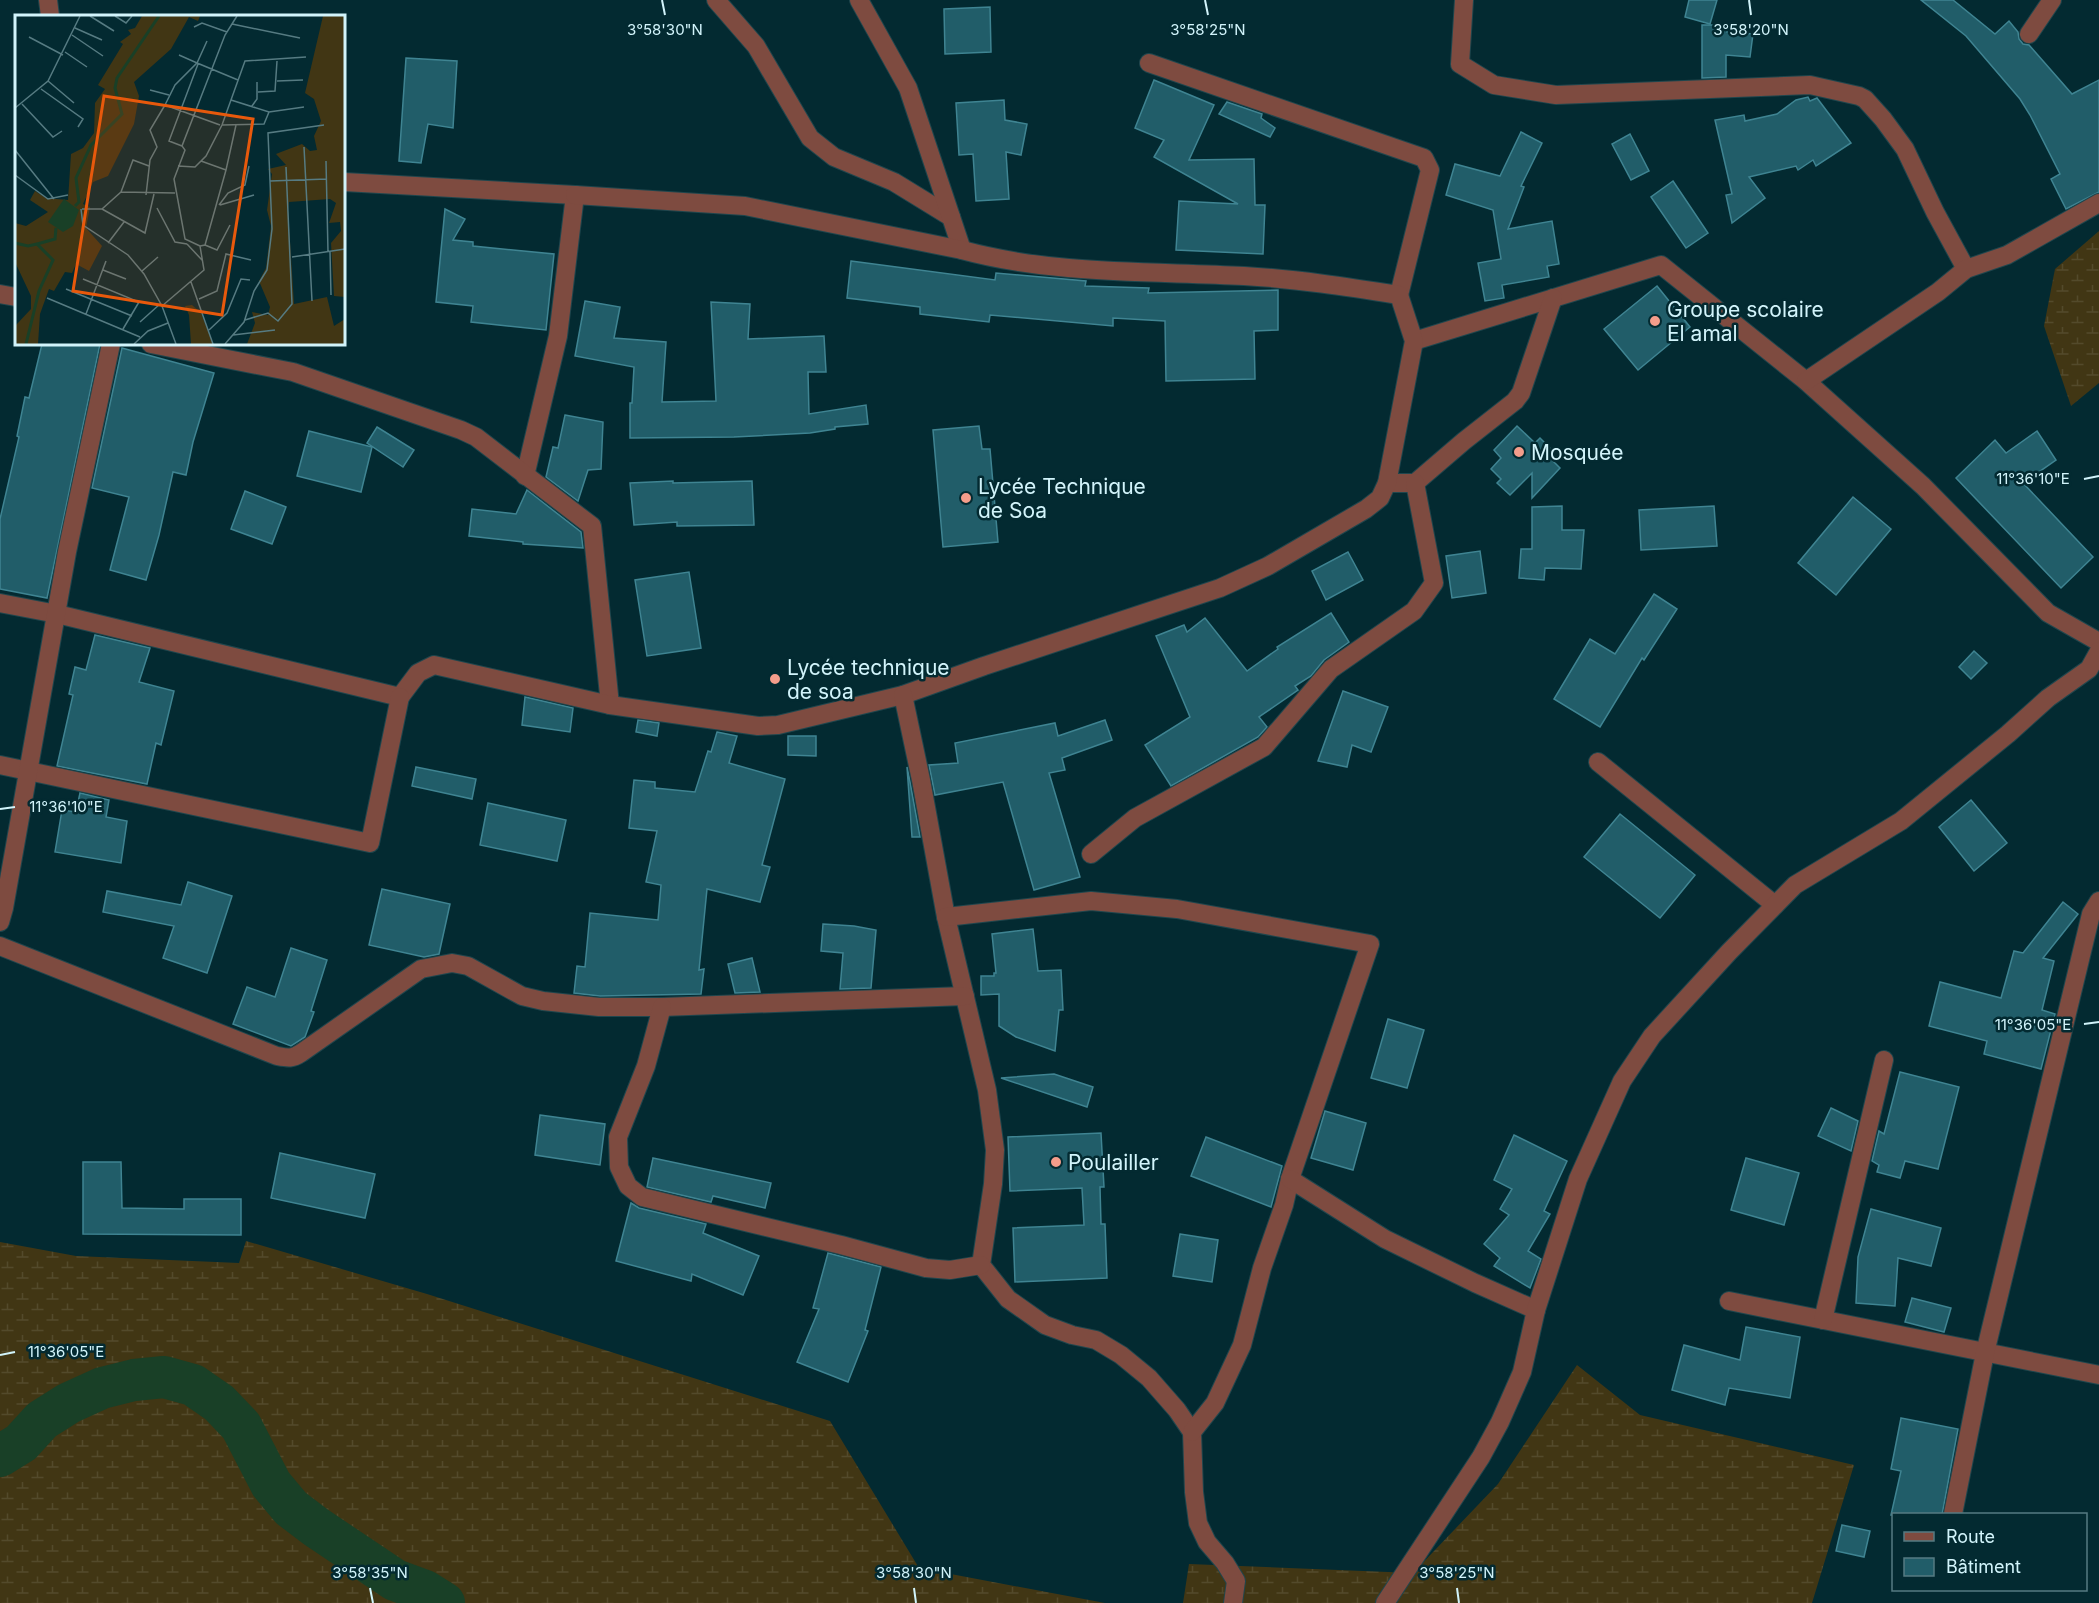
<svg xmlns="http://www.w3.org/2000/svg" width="2099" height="1603" viewBox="0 0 2099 1603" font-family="Inter,sans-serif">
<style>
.wetland{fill:url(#wetland-marsh)}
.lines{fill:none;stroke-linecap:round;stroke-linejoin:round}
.river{stroke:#194027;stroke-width:42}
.building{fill:#215d69;stroke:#3f8492;stroke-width:1.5}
.minor-casing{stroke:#20464d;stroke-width:20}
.minor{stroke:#7e4b40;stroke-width:18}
.ticks{fill:none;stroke:#d2f4fb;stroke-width:2}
.poi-dot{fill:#f49d8b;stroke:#032a31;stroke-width:2}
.labels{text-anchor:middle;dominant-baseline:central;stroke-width:5;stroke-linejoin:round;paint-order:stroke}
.poi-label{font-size:21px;fill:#d2f4fb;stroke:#032a31;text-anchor:start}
.inset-river{fill:none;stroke:#194027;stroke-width:3}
.inset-road{fill:none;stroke:#567b82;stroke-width:1.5}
.view{fill:#e8590c;fill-opacity:0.15;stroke:#e8590c;stroke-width:3}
.inset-edge{fill:none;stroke:#d2f4fb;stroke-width:3}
.ticks-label{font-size:15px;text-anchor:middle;fill:#d2f4fb;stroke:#032a31;stroke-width:5;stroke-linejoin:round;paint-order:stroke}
</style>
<defs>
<pattern id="wetland-marsh" width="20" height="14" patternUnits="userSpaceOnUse" patternTransform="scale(1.5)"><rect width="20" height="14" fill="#413614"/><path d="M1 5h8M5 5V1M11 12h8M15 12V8" fill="none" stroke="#534a2b"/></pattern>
</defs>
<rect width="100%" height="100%" fill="#032a31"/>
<g class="wetland">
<path d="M2099,231V383L2071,406L2044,326L2055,269Z"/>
<path d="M246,1241L427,1294L830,1421L919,1568L1105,1603H0V1242L76,1256L239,1263Z"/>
<path d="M1577,1365L1640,1415L1854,1465L1812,1603H1183L1189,1564L1413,1573L1498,1484Z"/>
</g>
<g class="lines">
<path class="river" d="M0,1456L21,1443L42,1420L69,1403L102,1388L134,1380L164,1377L193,1385L219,1403L241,1426L271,1484L291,1508L316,1527L395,1580L425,1591L444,1603"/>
</g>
<g class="building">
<path d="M1689,0H1717L1710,24L1685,17Z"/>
<path d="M1921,0H1953L1995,34L2009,21L2018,32L2019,39L2023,44L2029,45L2072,94L2099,80V192L2066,209L2051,179L2060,174L2030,115L2020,99L1966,36Z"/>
<path d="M990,7L991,52L945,54L944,9Z"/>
<path d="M1702,25H1727V32L1753,34L1750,57L1726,55V77L1702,78Z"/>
<path d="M406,58L457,61L453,128L428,124L421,163L399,161Z"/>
<path d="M1154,80L1214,105L1189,160L1254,159L1255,205H1265L1263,254L1176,250L1179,201L1238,204L1154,157L1164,140L1135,128Z"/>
<path d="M1808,97L1810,101L1817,98L1851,143L1816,166L1813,160L1798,170L1796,166L1749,177L1765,198L1732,223L1726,195L1732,194L1715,120L1744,115L1745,121L1777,114L1796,100Z"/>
<path d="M1004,100L1005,120L1027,124L1021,155L1006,152L1009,199L976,201L973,154L959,155L956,103Z"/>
<path d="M1227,102L1262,114L1261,118L1275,128L1270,137L1219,114Z"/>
<path d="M1521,132L1542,143L1521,186L1524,187L1508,229L1552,221L1559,264L1547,266L1549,277L1502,285L1504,298L1485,301L1478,263L1501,259L1493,210L1446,195L1455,164L1500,176Z"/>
<path d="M1630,134L1649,171L1631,180L1612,144Z"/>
<path d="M1673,181L1708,233L1686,248L1651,197Z"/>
<path d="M445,209L465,219L453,240L473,242V246L554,254L546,330L471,322L473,306L436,302Z"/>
<path d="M851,261L995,280L996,273L1086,281L1085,286L1149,288L1148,293L1278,290V330L1254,331L1255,379L1166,381L1165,321L1113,318V326L990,315L989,322L920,314V307L847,298Z"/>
<path d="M1657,286L1690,327L1638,370L1604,329Z"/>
<path d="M585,301L620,307L614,338L666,342L662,402L716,401L711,302L750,304L748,339L824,336L826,372H808L809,414L866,405L868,424L835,427V429L810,433L734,437L630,438V403H632L634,367L575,356Z"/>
<path d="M42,344H100L47,598L0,589V519L19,437L17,436L25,397L29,398Z"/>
<path d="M122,348L214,373L193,442L186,475L173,472L159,535L146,580L110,570L129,497L92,488Z"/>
<path d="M565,415L603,422L601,469L588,470L578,501L546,477L553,447L558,448Z"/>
<path d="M979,426L982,449H990L998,542L943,547L933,430Z"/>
<path d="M1517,426L1535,443L1540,438L1554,452L1549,457L1560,468L1532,498V473L1510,495L1497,483L1501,479L1491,469L1501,458L1494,450Z"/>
<path d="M377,427L414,450L403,467L367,443Z"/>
<path d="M309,431L372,447L361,492L297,476Z"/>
<path d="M2037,431L2056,460L2023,483L2093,557L2061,588L1956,478L1995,440L2006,453Z"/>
<path d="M673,481V483L752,481L754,525L677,526V522L634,525L630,483Z"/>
<path d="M527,490L581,532L583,548L523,544V542L469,536L472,509L516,514Z"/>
<path d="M245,491L286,507L272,544L231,529Z"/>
<path d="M1853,497L1891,529L1836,595L1798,563Z"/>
<path d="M1562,506V530H1584L1581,569L1545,568L1544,580L1519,578L1521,549H1532V507Z"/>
<path d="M1714,506L1717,546L1641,550L1639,510Z"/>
<path d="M1480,551L1486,593L1452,598L1446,556Z"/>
<path d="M1348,552L1363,580L1326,600L1312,571Z"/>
<path d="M689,572L701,648L647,656L635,580Z"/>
<path d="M1654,594L1677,609L1644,660L1642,658L1600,727L1554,699L1590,639L1615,654Z"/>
<path d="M1331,613L1349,642L1324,660L1311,676L1295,686L1298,690L1259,717L1267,727L1258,737L1171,786L1145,745L1190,717L1156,636L1184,625L1187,632L1205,618L1247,671L1278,649L1277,647Z"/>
<path d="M95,635L150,648L139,682L174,691L161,745L156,743L147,784L57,766L73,695L69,694L75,667L86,670Z"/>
<path d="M1974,651L1987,663L1971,679L1959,667Z"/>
<path d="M1343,691L1388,707L1371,752L1352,745L1347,767L1318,761Z"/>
<path d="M525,697L573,708L570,732L522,725Z"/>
<path d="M638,720L659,723L657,736L636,732Z"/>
<path d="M1105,720L1112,740L1062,758L1065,770L1049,773L1080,877L1034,890L1003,782L935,795L929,765L958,763L955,743L1055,723L1058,736Z"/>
<path d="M717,732L737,736L729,763L785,779L762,865L770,867L760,902L707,889L699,970L704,969L701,994L600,996L574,993L577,966L585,967L590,913L658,920L661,885L646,882L657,831L629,828L634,780L655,782V788L695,792L708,751L711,752Z"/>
<path d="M788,736H816V756L788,755Z"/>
<path d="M416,767L476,779L472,799L412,786Z"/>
<path d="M907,767L910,782L920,837H912Z"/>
<path d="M80,793L109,800L106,817L127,821L121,863L55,852L62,810L76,812Z"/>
<path d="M1971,800L2007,843L1974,871L1939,827Z"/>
<path d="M488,803L566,820L557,861L480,845Z"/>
<path d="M1620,814L1695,875L1660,918L1584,857Z"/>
<path d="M188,882L232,896L207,973L163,958L174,926L103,912L107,891L181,905Z"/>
<path d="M382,889L450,904L439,954L424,957L369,945Z"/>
<path d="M2063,902L2078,914L2043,958L2054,961L2042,1010L2055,1014L2041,1069L1984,1054L1987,1041L1929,1026L1940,982L2001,998L2014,951L2023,953Z"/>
<path d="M823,924L854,926L876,930L871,988L840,989L843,953L821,951Z"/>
<path d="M1033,929L1038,971L1061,970L1063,1010H1059L1055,1051L1016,1037L999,1026V994L981,995V976H994V973H996L992,934Z"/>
<path d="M291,948L327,960L311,1011L314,1012L305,1037L291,1046L233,1024L247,987L275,997Z"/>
<path d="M752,958L760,992L735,993L728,964Z"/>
<path d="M1388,1019L1424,1030L1407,1088L1371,1078Z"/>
<path d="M1900,1072L1959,1087L1938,1169L1905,1161L1900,1178L1877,1172L1879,1165L1872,1161L1879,1131L1884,1134Z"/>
<path d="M1054,1074L1093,1087L1087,1107L1001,1078Z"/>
<path d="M1831,1108L1858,1121L1851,1151L1818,1136Z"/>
<path d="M1325,1111L1366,1123L1353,1170L1311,1158Z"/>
<path d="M540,1115L605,1124L600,1165L535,1155Z"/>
<path d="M1101,1133L1104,1187H1100L1101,1224H1105L1107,1278L1015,1282L1013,1228L1084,1225L1082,1188L1010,1191L1008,1137Z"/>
<path d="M1514,1135L1567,1161L1544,1211L1550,1214L1528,1251L1541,1259L1530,1288L1494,1266L1500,1258L1484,1244L1509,1215L1500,1209L1512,1189L1494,1180Z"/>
<path d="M1206,1137L1282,1166L1271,1207L1191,1176Z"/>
<path d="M280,1153L375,1174L365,1218L271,1198Z"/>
<path d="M653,1158L771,1183L765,1208L713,1196L711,1202L647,1187Z"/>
<path d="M1746,1158L1799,1173L1784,1225L1731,1210Z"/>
<path d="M83,1162H121L122,1208L184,1209V1199H241V1235L83,1234Z"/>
<path d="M631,1203L639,1208L706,1224L703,1233L759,1256L743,1295L692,1274L691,1281L616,1261Z"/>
<path d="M1871,1209L1941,1228L1931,1266L1898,1258L1895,1306L1856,1303L1858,1257Z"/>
<path d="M1180,1234L1218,1240L1212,1282L1173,1276Z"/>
<path d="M828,1253L881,1267L865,1330L868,1331L848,1382L797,1362L819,1309L813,1308Z"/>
<path d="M1912,1298L1951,1308L1944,1332L1905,1322Z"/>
<path d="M1746,1327L1800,1337L1790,1398L1729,1388L1725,1405L1672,1390L1684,1345L1740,1360Z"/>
<path d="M1901,1418L1958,1429L1942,1515H1891L1901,1471L1891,1469Z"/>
<path d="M1842,1525L1870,1531L1864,1557L1836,1551Z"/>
</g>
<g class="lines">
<g class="minor-casing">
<g id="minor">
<path d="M48,0L50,16"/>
<path d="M716,0L756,46L810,138L834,157L894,182L951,217"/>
<path d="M859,0L908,88L962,250"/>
<path d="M1464,0L1460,64L1494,85L1556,95L1810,85L1859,96L1865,99L1883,119L1905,149L1935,212L1966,269"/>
<path d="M2029,34L2052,0"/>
<path d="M1149,63L1424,158L1430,170L1399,295"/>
<path d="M344,182L575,195L558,336L525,476"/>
<path d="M0,294L16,297"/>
<path d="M1414,341L1661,265L1806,381L1923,486L2048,613L2099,642"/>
<path d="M151,344L293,372L461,430L476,437L592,526L610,705"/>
<path d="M1806,381L1938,292L1966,269L2007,255L2099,203"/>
<path d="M1387,483H1415L1464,441L1515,401L1521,393L1553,298"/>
<path d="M0,603L57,614L400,697L418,673L434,665L610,705L758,726L778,725L903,695L984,666L1220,588L1268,566L1366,509L1380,498L1387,483L1414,341L1399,295C1348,287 1296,279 1244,276C1150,271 1054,275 962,250L745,206L575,195"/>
<path d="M903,695L921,780L946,917L987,1090L995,1150L993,1184L981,1265L1008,1299L1045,1325L1072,1335L1096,1340L1121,1355L1149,1378L1177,1410L1192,1432L1194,1492L1198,1523L1207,1542L1225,1563L1236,1581L1233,1603"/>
<path d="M1598,762L1775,905"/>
<path d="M0,765L370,843L400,697"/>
<path d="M1091,854L1135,818L1264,747L1331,669L1414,611L1434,583L1415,483"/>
<path d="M946,917L1091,901L1177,909L1370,944L1290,1179L1284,1205L1262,1268L1242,1345L1215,1403L1192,1432"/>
<path d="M0,922L4,908L67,552L111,344"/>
<path d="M0,946L277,1056C288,1058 292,1059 301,1053L421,969L452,963L468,966L522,996L543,1001L599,1007H662L965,996"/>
<path d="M662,1007L646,1066L618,1137L619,1167L628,1186L642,1197L841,1245L926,1268L950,1270L981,1265"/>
<path d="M1290,1179L1385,1239L1475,1283L1536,1310"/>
<path d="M1729,1301L2099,1375"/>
<path d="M1823,1320L1884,1060"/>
<path d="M1953,1514L1985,1353L2091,914L2099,901"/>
<path d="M1385,1603L1481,1457L1500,1422L1522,1372L1536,1310L1578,1179L1622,1081L1652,1036L1729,952L1795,885L1901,821L2008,734L2048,698L2089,669L2099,651"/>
</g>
</g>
<use href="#minor" class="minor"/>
</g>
<path class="ticks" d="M662,0L665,15M1205,0L1208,15M1749,0L1751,15M2084,479L2099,476M0,809L15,807M2084,1024L2099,1022M0,1355L15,1352M370,1588L373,1603M914,1588L916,1603M1457,1588L1459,1603"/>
<g class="poi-dot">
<circle cx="1655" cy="321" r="6"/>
<circle cx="1519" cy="452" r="6"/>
<circle cx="966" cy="498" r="6"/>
<circle cx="775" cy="679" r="6"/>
<circle cx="1056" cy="1162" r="6"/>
</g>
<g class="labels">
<g class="poi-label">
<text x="1667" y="309">Groupe scolaire<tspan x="1667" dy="24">El amal</tspan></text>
<text x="1531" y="452">Mosquée</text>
<text x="978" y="486">Lycée Technique<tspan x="978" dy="24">de Soa</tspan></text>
<text x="787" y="667">Lycée technique<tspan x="787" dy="24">de soa</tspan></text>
<text x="1068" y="1162">Poulailler</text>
</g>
</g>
<g transform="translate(15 15)">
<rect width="330" height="330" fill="#032a31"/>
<path d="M308,1H330V282L319,281L316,228L326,216L325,207L314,208L321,188L315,184L274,187L273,195L279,289L312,282L319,311L330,304V329H232L240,308L237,297L253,300L255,292L244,266L251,253L256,211L252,195L257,159L253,154L271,150L261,139L266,137L287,129L295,136L302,135L299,121L306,106L299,84L290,78Z" fill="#413614"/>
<path d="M127,1H185L183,6L174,2L156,34L119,67L124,81L119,109L93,161L78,167L68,189L75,192L71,213L87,231L74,256L61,249L57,258L50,257L39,276L34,274L25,299L23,329H0L1,310L16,294V281L0,247V208L11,211L33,197L15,185L20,176L31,183L53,185L56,139L68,133L79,118L80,88L90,74L83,70L108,29L105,27L116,19L113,15L120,13ZM177,290L186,298L198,329H176L174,300L170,291Z" fill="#413614"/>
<path d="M49,184L64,195L58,211L48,217L33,207Z" fill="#194027"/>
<path class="inset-river" d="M60,191L64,187L61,163L76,130L107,99L100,73L102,63L144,1M0,228L13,231L22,229M11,329L24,276L38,245L22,229L40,224L41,213"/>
<path class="inset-road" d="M75,1L99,16M100,1L111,8L117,1M217,9L285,23M179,12L187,8L212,17M60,13L87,25M57,20L88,41M14,22L48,40M50,37L72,52M164,40L182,48L192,26M33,66L59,88M262,66L288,65M26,74L68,104L63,112M135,75L154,80M243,77L260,76L262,46M216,85L254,97L289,92M7,89L38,122L47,116M237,91L242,84V67M0,93L33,66L65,1M205,110L150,90L160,70L182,48L223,65M207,110L249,109L254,97M167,131L154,126L183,49M289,132L297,286M0,135L39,184M186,146L211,155L221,110M311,146L313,237M163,151L180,152L191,141L207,110L230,46L291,42M0,160L33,184L53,180M255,166L312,164M106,177L118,145L134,151M131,180L135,145L142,132L135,115L150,90M204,190L213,178L230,170L234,151M205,190L239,180M142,193L160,227L172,229M66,194L68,210L113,240L129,259L147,291L161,329M67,194H87L106,177L160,178M87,194L130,218L139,179M93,228L109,207M172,229L187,245M190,230L202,235L215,210M185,231L170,224L159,164L170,135L167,131L210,20L222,1M185,231L190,230L211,155M315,237L316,280M277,242L330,234M88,255L111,264M127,256L143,242M68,264L124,287L108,314M176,267L198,329M51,274L117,301M32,283L125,322M184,284L202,276L211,239L236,245M147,291L189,255L185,231M71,299L91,246M230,305L253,298L263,306L277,289L271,152M125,307L145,289M194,315L212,298L226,264L235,265M218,320L260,315M119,329L133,316L153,308M210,329L229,307L239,276L252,255L257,214L253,118L309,110"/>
<path class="view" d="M89,81L238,104L207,300L58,276Z"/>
<rect width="330" height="330" class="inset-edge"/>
</g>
<g class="ticks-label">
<text x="665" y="35">3°58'30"N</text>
<text x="1208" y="35">3°58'25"N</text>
<text x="1751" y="35">3°58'20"N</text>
<text x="2033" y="484">11°36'10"E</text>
<text x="66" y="812">11°36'10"E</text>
<text x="2033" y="1030">11°36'05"E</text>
<text x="66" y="1357">11°36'05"E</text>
<text x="370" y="1578">3°58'35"N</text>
<text x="914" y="1578">3°58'30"N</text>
<text x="1457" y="1578">3°58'25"N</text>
</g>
<rect x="1892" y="1513" width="195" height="78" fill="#032a31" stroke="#567b82" stroke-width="1.5"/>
<rect x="1904" y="1532" width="30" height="9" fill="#7e4b40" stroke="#567b82" stroke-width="1.5"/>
<text x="1946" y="1543" font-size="18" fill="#d2f4fb">Route</text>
<rect x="1904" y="1558" width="30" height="18" fill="#215d69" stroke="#567b82" stroke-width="1.5"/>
<text x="1946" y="1573" font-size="18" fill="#d2f4fb">Bâtiment</text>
</svg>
